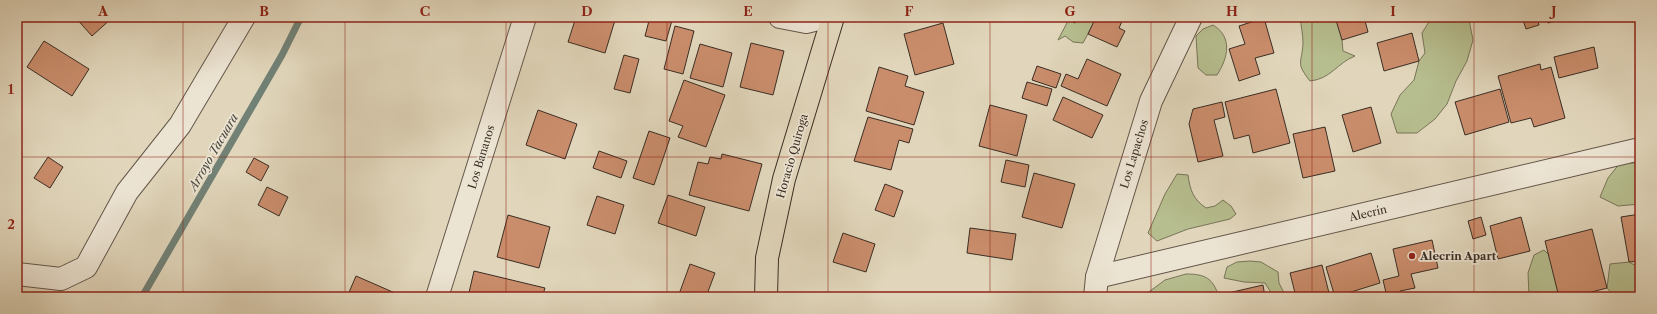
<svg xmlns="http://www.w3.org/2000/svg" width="1657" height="314" viewBox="0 0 1657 314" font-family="'Libre Caslon Text',serif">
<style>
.green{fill:#b6bd8e;stroke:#787559}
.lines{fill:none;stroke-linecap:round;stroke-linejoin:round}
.stream{stroke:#718176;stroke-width:7}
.building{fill:#ca8d6c;stroke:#3a2d24}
.minor-casing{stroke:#64574a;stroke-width:24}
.major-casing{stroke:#3a2d24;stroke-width:24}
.minor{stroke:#ece4d3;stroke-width:22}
.major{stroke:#e1d6bb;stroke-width:22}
.grid{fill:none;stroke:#8f2418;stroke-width:1;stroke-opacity:0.55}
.poi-dot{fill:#8f2418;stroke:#ece4d3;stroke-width:1.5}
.labels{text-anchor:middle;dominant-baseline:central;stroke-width:3.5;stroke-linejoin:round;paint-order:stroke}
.street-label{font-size:11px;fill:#3a2d24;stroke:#ece4d3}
.poi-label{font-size:11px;font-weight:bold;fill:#3a2d24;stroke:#ece4d3;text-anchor:start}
.water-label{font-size:12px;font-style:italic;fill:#4c493f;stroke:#ece4d3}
.neatline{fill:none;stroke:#8f2418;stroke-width:1.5}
.grid-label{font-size:13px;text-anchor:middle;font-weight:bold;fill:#8f2418}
</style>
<rect width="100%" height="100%" fill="#e1d6bb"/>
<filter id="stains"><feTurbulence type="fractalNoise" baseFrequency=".005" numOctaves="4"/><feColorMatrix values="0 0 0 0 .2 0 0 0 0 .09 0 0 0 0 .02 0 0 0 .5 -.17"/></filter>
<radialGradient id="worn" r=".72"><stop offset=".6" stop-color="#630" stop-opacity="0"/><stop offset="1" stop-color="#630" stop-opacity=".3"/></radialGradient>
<g class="green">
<path d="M1070,17H1097L1083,43L1073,42L1065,36L1058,40Z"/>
<path d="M1300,17H1343L1346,35L1342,40L1343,51L1355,56C1337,63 1331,79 1310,81C1295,62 1302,64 1303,43C1303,35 1301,25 1300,17Z"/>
<path d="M1432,17H1463L1469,20L1473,40L1467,61L1456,81L1447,104L1435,119L1417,133H1397L1391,114L1400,95L1414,80L1419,61L1425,53L1422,33Z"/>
<path d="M1213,25C1233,37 1228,58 1217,75H1206L1198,68L1196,36L1203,29Z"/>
<path d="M1620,163H1640V204L1618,206L1600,197L1608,178Z"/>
<path d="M1177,174L1188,175C1190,190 1193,199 1206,208L1215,206L1223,200L1231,206L1236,214L1230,219L1188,229L1157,241L1148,233L1165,194Z"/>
<path d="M1544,250L1552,258L1560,297H1531L1529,295L1528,273L1534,255Z"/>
<path d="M1250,261L1261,262L1278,272L1279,283L1286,297H1274L1265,283L1244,282L1224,278L1227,267L1237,262Z"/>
<path d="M1629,262L1640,268V297H1615L1607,288L1610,264Z"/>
<path d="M1186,274C1205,274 1213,278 1219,297H1142L1165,280Z"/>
</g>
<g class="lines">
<path class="stream" d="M142,297L282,55L301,17"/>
</g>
<g class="building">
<path d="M75,17H113L92,36Z"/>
<path d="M576,17H616L605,53L568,42Z"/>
<path d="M650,17H673L666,41L645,36Z"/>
<path d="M1064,17H1079L1075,23Z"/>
<path d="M1096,17H1124L1119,28L1125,31L1117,47L1088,34Z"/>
<path d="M1335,17H1364L1368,32L1342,40Z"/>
<path d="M1522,17H1537L1539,25L1526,29Z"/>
<path d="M1546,17H1568L1548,23Z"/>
<path d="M1264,18L1274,53L1255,58L1260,74L1239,81L1229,49L1245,44L1239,26Z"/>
<path d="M943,23L954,64L915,75L904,34Z"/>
<path d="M675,26L694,31L683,74L664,69Z"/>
<path d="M1412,33L1419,61L1384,71L1377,43Z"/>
<path d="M44,41L89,69L72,96L27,67Z"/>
<path d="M751,43L784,51L773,95L740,87Z"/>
<path d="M700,44L732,53L723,87L690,78Z"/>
<path d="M1594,47L1598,68L1559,78L1554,57Z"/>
<path d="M624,55L639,59L630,93L614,89Z"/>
<path d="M1087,59L1121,74L1107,106L1061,86L1066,74L1078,79Z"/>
<path d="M1540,64L1541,70L1551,67L1565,118L1534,127L1531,118L1511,123L1498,76Z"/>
<path d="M1037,66L1061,74L1056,88L1032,80Z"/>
<path d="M879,67L908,76L905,86L924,92L914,125L866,111Z"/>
<path d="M684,80L725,95L706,147L678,137L683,126L669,121Z"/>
<path d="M1027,82L1052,89L1047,106L1022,98Z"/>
<path d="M1276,89L1290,143L1253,153L1249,135L1234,139L1225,102Z"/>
<path d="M1500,89L1509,122L1465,135L1455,102Z"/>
<path d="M1063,97L1103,115L1092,138L1053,120Z"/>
<path d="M1222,102L1225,117L1214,120L1223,156L1198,162L1189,124L1193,109Z"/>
<path d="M990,105L1027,115L1017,156L979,146Z"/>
<path d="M1371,107L1381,143L1353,152L1342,115Z"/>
<path d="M538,110L577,124L565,159L526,145Z"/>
<path d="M868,117L913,129L909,143L899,140L891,170L854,161Z"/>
<path d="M1325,127L1335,171L1303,178L1293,134Z"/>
<path d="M649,131L670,138L654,185L633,178Z"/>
<path d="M599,151L627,161L621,178L593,168Z"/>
<path d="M722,154L762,164L749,211L689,195L698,162L708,164L710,157L721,159Z"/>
<path d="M48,157L63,167L50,188L34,178Z"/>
<path d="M254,158L269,166L261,181L246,172Z"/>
<path d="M1006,160L1029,165L1025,187L1001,182Z"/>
<path d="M1034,173L1075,184L1062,228L1022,217Z"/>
<path d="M885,184L903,191L894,217L875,210Z"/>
<path d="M267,187L288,197L279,216L258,205Z"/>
<path d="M668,195L705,207L696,236L658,223Z"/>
<path d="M597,196L624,205L615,234L587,225Z"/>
<path d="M1640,214V261L1629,262L1621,217Z"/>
<path d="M508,215L550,227L539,268L497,257Z"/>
<path d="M1481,217L1486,235L1473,239L1468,221Z"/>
<path d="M1521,217L1530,251L1498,259L1490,226Z"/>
<path d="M970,228L1016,234L1012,260L967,253Z"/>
<path d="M1592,229L1607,288L1572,297H1559L1545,241Z"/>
<path d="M843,233L875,244L866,272L833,262Z"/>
<path d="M1432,240L1438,268L1411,274L1415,288L1400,291L1401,297H1387L1383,280L1399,276L1393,249Z"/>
<path d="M1371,253L1380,283L1335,297L1326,267Z"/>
<path d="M690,264L715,273L706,297H678Z"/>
<path d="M1322,265L1330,297H1296L1290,273Z"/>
<path d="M474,271L545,288L542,297H468Z"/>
<path d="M356,276L395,293L393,297H347Z"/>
<path d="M1263,285L1265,297H1225L1224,294Z"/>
<path d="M909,294V297H878V295Z"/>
</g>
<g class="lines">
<g class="minor-casing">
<g id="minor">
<path d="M780,17L806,22L826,17"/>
<path d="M17,274L61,279L86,267L127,192L180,125L244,17"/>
<path d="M1097,277L1640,149"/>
<path d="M437,297L525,17"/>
<path d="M1095,297L1097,277L1151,101L1191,17"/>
</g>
</g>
<g class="major-casing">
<path id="major" d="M766,297L767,258L784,179L833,17"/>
</g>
<use href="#minor" class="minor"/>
<use href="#major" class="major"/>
</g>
<path class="grid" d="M183,17V297M345,17V297M506,17V297M667,17V297M828,17V297M990,17V297M1151,17V297M1312,17V297M1474,17V297M17,157H1640"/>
<circle class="poi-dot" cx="1412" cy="256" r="4"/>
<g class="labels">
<g class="street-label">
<text transform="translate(1134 154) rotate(-73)">Los Lapachos</text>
<text transform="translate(792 156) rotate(-74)">Horacio Quiroga</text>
<text transform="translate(481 157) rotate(-73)">Los Bananos</text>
<text transform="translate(1368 213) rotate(-13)">Alecrín</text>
</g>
<g class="poi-label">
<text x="1420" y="256">Alecrin Apart</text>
</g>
<g class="water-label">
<text transform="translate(213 152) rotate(-60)">Arroyo Tacuara</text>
</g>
</g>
<rect width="1657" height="314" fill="none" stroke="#e1d6bb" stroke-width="44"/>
<rect x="22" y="22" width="1613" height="270" class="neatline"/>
<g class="grid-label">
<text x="103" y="16">A</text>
<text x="264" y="16">B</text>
<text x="425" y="16">C</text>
<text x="587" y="16">D</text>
<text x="748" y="16">E</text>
<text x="909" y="16">F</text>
<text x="1070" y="16">G</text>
<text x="1232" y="16">H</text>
<text x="1393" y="16">I</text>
<text x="1554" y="16">J</text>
<text x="11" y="94">1</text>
<text x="11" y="229">2</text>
</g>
<rect width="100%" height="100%" filter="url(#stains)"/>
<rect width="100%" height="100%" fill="url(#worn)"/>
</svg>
